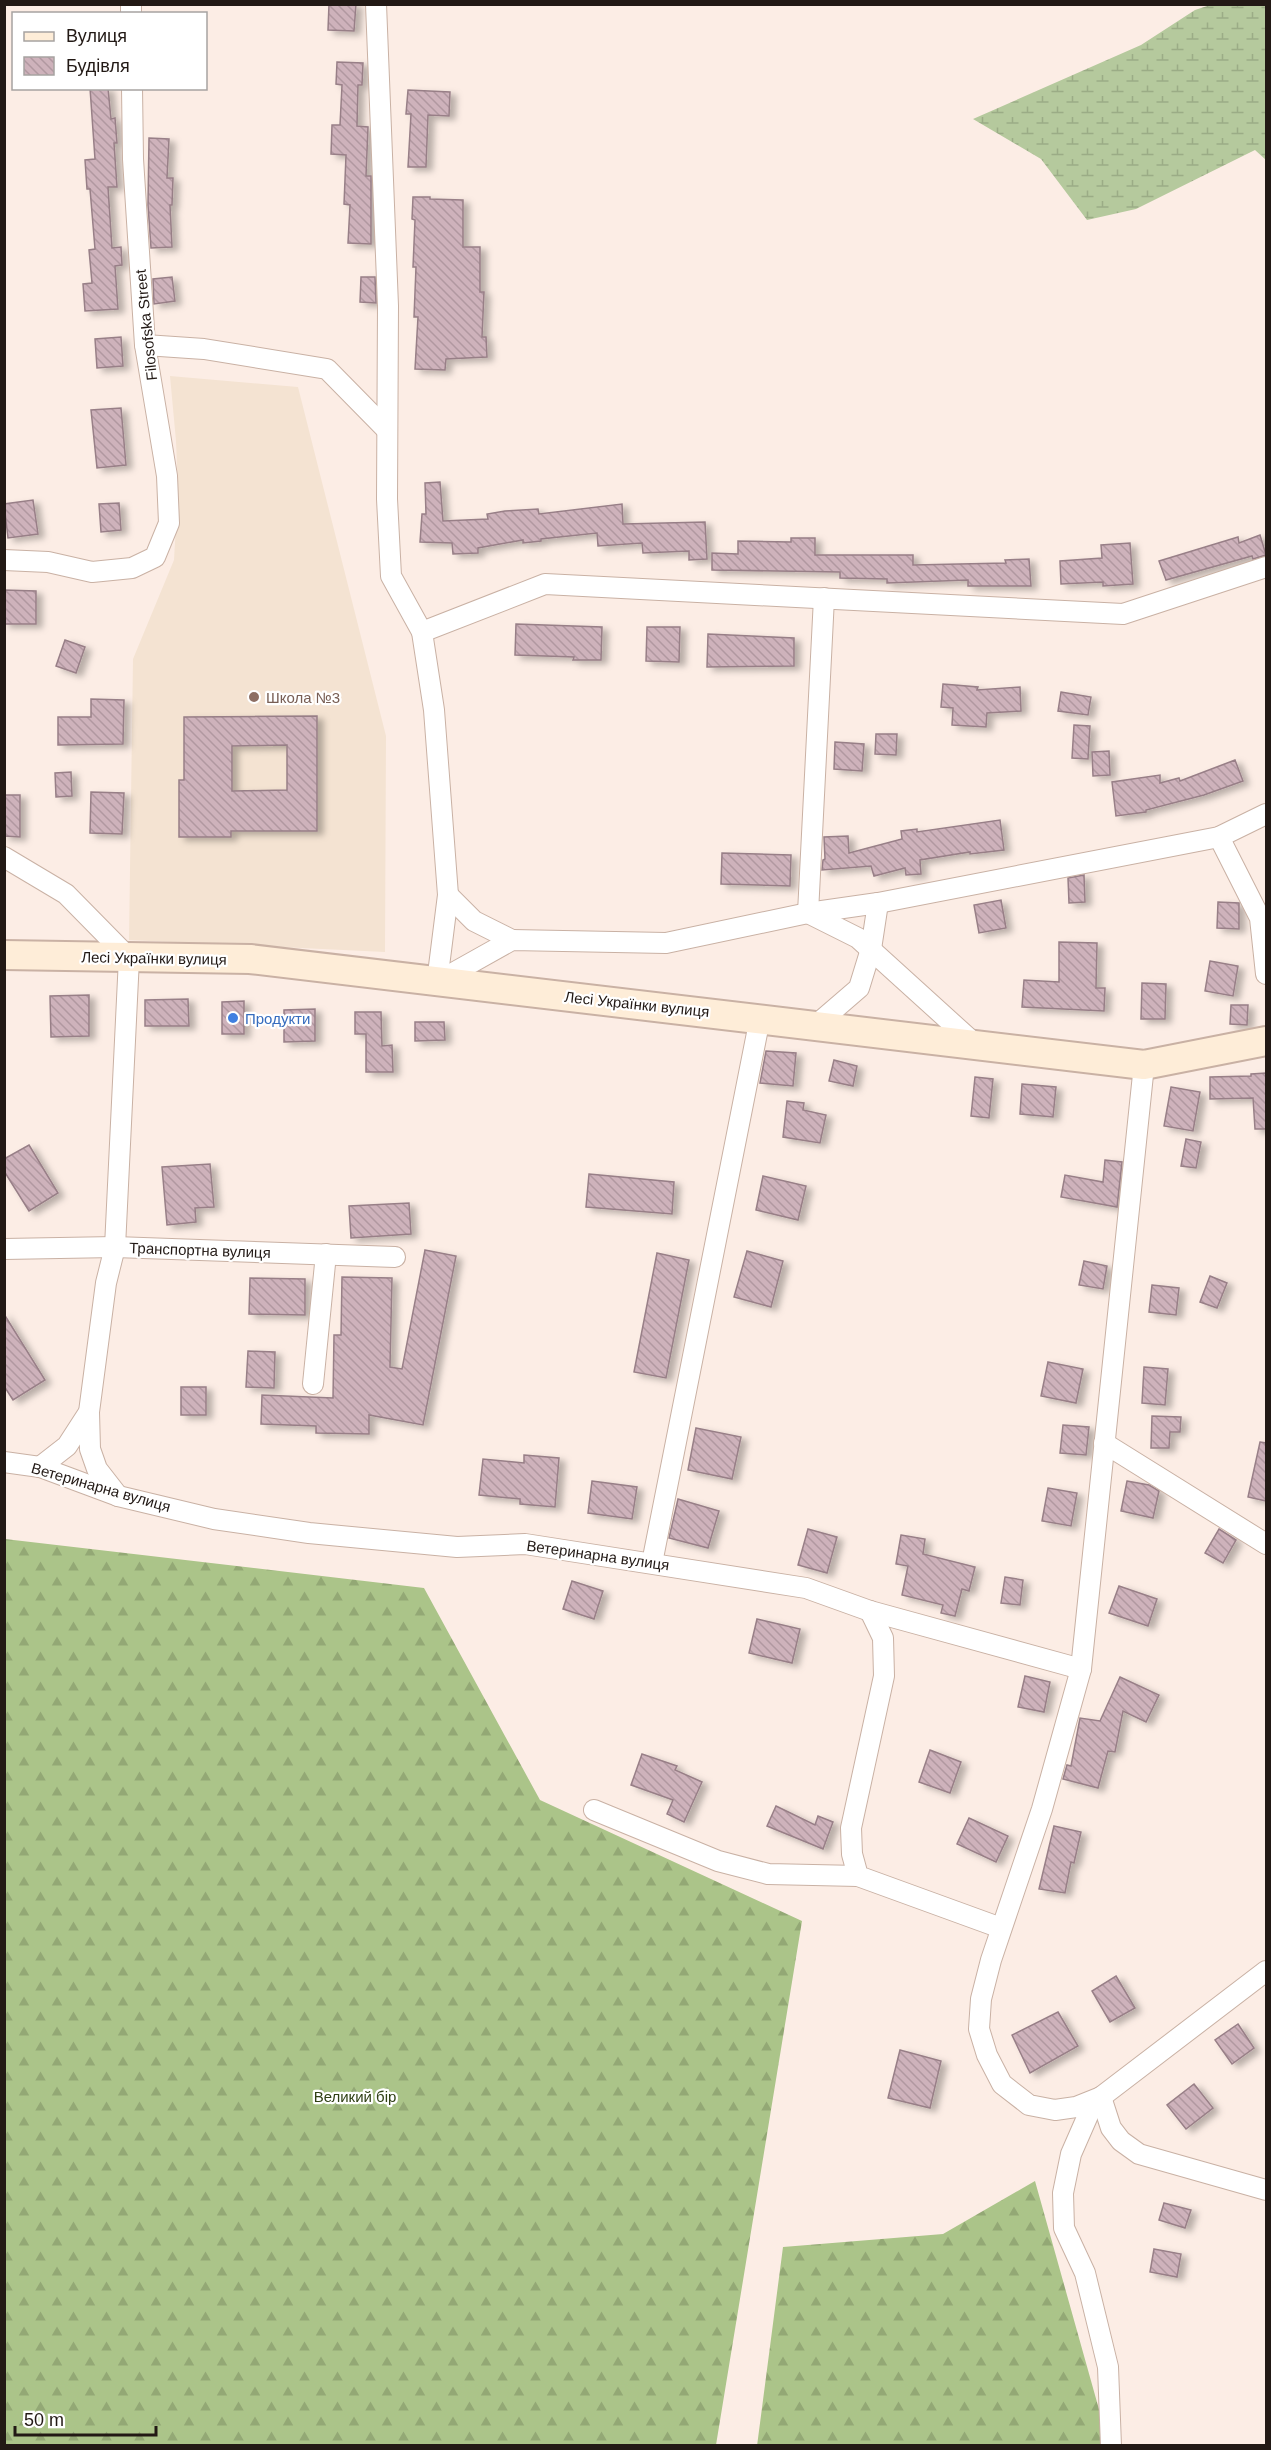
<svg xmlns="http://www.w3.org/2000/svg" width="1271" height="2450" viewBox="0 0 1271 2450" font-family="Helvetica,sans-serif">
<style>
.education{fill:#f4e3d2}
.forest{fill:url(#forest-firs)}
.wetland{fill:url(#wetland-marsh)}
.building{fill:url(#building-back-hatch);stroke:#987f87;stroke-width:1.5;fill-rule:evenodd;filter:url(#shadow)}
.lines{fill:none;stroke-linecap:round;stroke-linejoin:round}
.street-casing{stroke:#c9b1a4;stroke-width:22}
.secondary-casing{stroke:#c9b1a4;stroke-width:32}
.street{stroke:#fff;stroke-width:20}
.secondary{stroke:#feedd8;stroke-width:28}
.education-dot{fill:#8d6e63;stroke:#fff;stroke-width:2}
.shop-dot{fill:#3f7fe0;stroke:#fff;stroke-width:2}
.labels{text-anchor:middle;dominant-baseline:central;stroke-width:4.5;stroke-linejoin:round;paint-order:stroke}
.street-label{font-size:15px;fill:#221915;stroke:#fff}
.education-label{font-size:15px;fill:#785e54;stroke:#fff;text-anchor:start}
.shop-label{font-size:15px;fill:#366cbe;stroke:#fff;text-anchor:start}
.park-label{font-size:15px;fill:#2f3f14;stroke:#fff}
</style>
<defs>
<pattern id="forest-firs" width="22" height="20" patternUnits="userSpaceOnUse" patternTransform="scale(1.5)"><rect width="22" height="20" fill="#abc489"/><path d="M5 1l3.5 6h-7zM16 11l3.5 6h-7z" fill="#93a875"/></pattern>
<pattern id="wetland-marsh" width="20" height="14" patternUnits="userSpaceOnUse" patternTransform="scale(1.5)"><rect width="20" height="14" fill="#b5c99d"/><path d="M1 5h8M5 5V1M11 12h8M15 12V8" fill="none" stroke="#9bac86"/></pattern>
<pattern id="building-back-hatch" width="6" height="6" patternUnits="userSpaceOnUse" patternTransform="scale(1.5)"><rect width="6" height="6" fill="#ceb2bb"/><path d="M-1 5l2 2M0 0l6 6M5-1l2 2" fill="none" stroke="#b198a0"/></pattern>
<filter id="shadow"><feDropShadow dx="6" dy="3.5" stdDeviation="3" flood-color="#0004"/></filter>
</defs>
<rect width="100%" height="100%" fill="#fcede5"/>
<path class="education" d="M170,376L298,387L386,736L385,952L129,940L133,659L174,560L178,489L176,441Z"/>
<g class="forest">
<path d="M5,1539L424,1588L540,1800L802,1921L716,2445H5Z"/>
<path d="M1035,2181L1109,2445L757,2446L783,2247L943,2234Z"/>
</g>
<path class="wetland" d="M1210,5H1266V160L1255,150L1136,209L1087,220L1041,159L973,119L1141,45L1195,10Z"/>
<g class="building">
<path d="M329,4H356L354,31L328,30Z"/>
<path d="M337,62L363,63L362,85H358L357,126L368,127L366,176H371V244L348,243L350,205L344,204L346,155L331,154L332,125H340L342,85L336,84Z"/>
<path d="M90,88H108L111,119L115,118L117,143H114L117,187H108L112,248L121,247L122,265L115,266L118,309L85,311L83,284L92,283L89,250L95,249L90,189H87L85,160L95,159Z"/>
<path d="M408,90L450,92L449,116L428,115L426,167H408L411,114H406Z"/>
<path d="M149,138L169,139L167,178H173L172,205H170L172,247L151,248L148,205Z"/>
<path d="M413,197H430V199L463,200V247H480V292H484L482,337H486L487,357L446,359L445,370L415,369L418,317H414L416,267H413L415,220L412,219Z"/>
<path d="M172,277L175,301L154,304L153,279Z"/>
<path d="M361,277H375L376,303L360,302Z"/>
<path d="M121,337L123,366L97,368L95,339Z"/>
<path d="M121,408L126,465L97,468L91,410Z"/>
<path d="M440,482L443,521L488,519L487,514L505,511L538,509L539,514L622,504L623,524L705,522L707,559L689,560V551L643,553L642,543L598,546L597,533L541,539V541L523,543V540L478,548V553L453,554L452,543L420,542L422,514H426L425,483Z"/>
<path d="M33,500L38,534L8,538L4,504Z"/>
<path d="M119,503L121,530L101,532L99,504Z"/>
<path d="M1260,535L1266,555L1253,559L1252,556L1166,580L1159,561L1238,537L1239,543Z"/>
<path d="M791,538H815V555H913V565L1006,563L1005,560L1029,559L1031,586H968V580L887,583V579L840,578V572L712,570V553L738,554V541L791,542Z"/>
<path d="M1130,543L1133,584L1103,586V582L1061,584L1060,561L1102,558L1101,545Z"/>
<path d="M4,590L36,591V624H4Z"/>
<path d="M516,624L602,627L601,660H573L574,657L515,655Z"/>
<path d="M647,627H680L679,662L646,661Z"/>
<path d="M708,634L794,638V666L707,667Z"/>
<path d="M65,640L85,647L76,673L56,666Z"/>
<path d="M943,684L978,687L977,690L1020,687L1021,711L987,713L986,727L952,725L953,708L941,707Z"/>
<path d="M1061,692L1091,697L1088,715L1058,711Z"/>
<path d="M91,699L124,700L123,744L58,745V717H91Z"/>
<path d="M317,716V831H231V837H179V780H184V717ZM287,745V790L232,791V746Z"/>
<path d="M1074,725L1090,726L1088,759L1072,758Z"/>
<path d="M876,734H897L896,755L875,754Z"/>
<path d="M835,742L864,744L862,771L834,769Z"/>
<path d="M1109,751L1110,775L1093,776L1092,752Z"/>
<path d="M1235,760L1243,781L1204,795L1146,810V812L1116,816L1112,782L1160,775V783L1179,778L1180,781Z"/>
<path d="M71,772L72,796L56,797L55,773Z"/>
<path d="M91,792L124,793L122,834L90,833Z"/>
<path d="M4,795H20V837L4,836Z"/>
<path d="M1000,820L1004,850L970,854V852L920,860L921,874L906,875L905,868L874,876L871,866L822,870L823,860L825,859L824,837L848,836L849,853L902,839L901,831L917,829V832Z"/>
<path d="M722,853L791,855L790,886L721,884Z"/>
<path d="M1084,875L1085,902L1069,903L1068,878Z"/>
<path d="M1001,900L1006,928L979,933L974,905Z"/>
<path d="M1218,902L1239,903V929L1217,928Z"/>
<path d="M1059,942L1097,943L1096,988H1105L1104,1011L1022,1007L1024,980L1059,982Z"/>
<path d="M1210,961L1238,966L1233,996L1205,991Z"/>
<path d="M1142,983L1166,984L1165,1019H1141Z"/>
<path d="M89,995V1036L51,1037L50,996Z"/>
<path d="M188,999L189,1026H145V1000Z"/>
<path d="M244,1001V1034H222V1002Z"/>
<path d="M1231,1005H1248L1247,1025L1230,1024Z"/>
<path d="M315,1009V1041L284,1042V1010Z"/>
<path d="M355,1012H381L382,1046L392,1045L393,1072H366V1034H355Z"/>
<path d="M415,1022H444L445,1040L415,1041Z"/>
<path d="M766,1051L796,1053L793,1086L760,1083Z"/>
<path d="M834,1060L857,1066L853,1086L829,1081Z"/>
<path d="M1266,1073V1129H1255L1253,1098L1210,1099V1077L1251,1076V1074Z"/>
<path d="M975,1077L993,1079L989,1118L971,1116Z"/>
<path d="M1022,1084L1056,1087L1053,1117L1020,1114Z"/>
<path d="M1171,1087L1200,1092L1193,1131L1164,1126Z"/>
<path d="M787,1101L804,1103L803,1110L826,1115L820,1143L783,1137Z"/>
<path d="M1186,1139L1201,1142L1196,1168L1181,1166Z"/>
<path d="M29,1145L58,1193L29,1211L4,1171V1159Z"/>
<path d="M1105,1160L1122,1162L1117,1207L1061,1197L1065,1175L1103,1182Z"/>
<path d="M210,1164L214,1207L195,1208L196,1222L167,1225L162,1167Z"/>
<path d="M589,1174L674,1182L672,1214L586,1207Z"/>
<path d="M763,1176L806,1186L798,1220L756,1210Z"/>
<path d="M409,1203L411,1234L351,1238L349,1206Z"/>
<path d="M425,1250L456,1256L423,1425L369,1415V1434L316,1433V1426L261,1424L262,1395L333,1398L334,1335H341L342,1277L392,1278L390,1367L402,1369Z"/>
<path d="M747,1251L783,1261L771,1307L734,1297Z"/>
<path d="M657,1253L689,1260L666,1378L634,1372Z"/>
<path d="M1084,1261L1107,1266L1103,1289L1079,1285Z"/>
<path d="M1210,1276L1227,1283L1217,1308L1200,1302Z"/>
<path d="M250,1278L305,1279V1315L249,1314Z"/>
<path d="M1152,1285L1179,1288L1176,1315L1149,1312Z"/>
<path d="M4,1314L45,1380L13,1400L4,1386Z"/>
<path d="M248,1351L275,1352L274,1388L246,1387Z"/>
<path d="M1048,1362L1083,1369L1076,1403L1041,1396Z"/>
<path d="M1144,1367L1168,1369L1165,1405L1142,1403Z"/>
<rect x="181" y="1387" width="25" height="28"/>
<path d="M1152,1416L1181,1417L1180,1432H1170L1169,1448H1151Z"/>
<path d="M1063,1425L1089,1427L1086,1455L1060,1453Z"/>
<path d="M696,1428L741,1437L732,1479L688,1470Z"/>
<path d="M1260,1442L1266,1443V1501L1248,1497Z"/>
<path d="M524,1455L559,1458L555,1507L520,1504V1499L479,1495L483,1459L524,1463Z"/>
<path d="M592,1481L637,1487L632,1519L588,1513Z"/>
<path d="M1127,1481L1149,1485L1159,1491L1153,1518L1121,1511Z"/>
<path d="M1048,1488L1077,1493L1071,1526L1042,1521Z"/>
<path d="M678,1499L719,1511L708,1548L669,1538Z"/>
<path d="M808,1529L837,1537L827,1573L798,1565Z"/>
<path d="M1219,1529L1236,1540L1223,1563L1205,1553Z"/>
<path d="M901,1535L925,1539L923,1554L975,1567L969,1591L962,1589L955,1616L941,1613L943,1605L902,1595L908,1566L896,1564Z"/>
<path d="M1005,1577L1023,1580L1020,1605L1001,1603Z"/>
<path d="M572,1581L603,1591L594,1619L563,1609Z"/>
<path d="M1119,1586L1157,1599L1148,1626L1109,1613Z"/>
<path d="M757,1619L800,1629L792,1663L749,1653Z"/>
<path d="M1025,1676L1050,1682L1044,1712L1018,1707Z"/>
<path d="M1120,1677L1159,1695L1146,1722L1123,1711L1115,1752L1108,1751L1098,1788L1063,1779L1067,1765L1071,1766L1080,1718L1100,1721Z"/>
<path d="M930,1750L961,1762L950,1793L919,1782Z"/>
<path d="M642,1754L677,1766L675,1770L702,1782L684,1822L667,1814L673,1800L631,1785Z"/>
<path d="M776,1806L815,1825L818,1816L833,1822L823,1849L767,1826Z"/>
<path d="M969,1818L1008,1836L996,1862L957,1844Z"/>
<path d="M1054,1826L1081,1832L1074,1863L1071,1862L1065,1893L1039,1889Z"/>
<path d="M1116,1976L1135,2008L1110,2022L1092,1991Z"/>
<path d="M1058,2012L1078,2046L1030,2073L1012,2035Z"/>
<path d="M1238,2024L1254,2048L1232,2064L1215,2040Z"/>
<path d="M900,2050L941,2061L930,2108L888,2098Z"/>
<path d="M1194,2084L1213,2108L1186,2129L1167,2105Z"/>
<path d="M1164,2203L1191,2210L1185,2228L1159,2220Z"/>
<path d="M1154,2249L1181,2254L1177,2277L1150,2272Z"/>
</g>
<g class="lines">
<g class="street-casing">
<g id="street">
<path d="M131,4V14"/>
<path d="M376,4L388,306L387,499L391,576L422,632L434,710L448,895L437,982"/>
<path d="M145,345L204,349L327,369L387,430"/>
<path d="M4,560L48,562L92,572L132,568L155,557L169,523L167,476L145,345L133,159L132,88"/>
<path d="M824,598L808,913L858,938L976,1045"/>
<path d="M422,632L545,584L1123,614L1266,567"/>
<path d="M1219,837L1260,918L1266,974"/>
<path d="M4,857L66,894L129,958L115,1247L106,1283L89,1412L67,1446L40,1467"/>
<path d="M448,895L474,921L512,940"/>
<path d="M437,982L512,940L666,943L808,913L878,903L1219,837L1266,814"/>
<path d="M816,1025L859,988L871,949L878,903"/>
<path d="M1144,1065L1081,1669L1042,1809L991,1960L981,1999L979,2029L987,2055L1002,2084L1029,2105L1055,2110L1076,2107L1101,2097L1266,1971"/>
<path d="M4,1249L115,1247L395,1257"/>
<path d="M313,1384L326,1254"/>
<path d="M89,1412L90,1449L97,1469L118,1496"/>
<path d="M1104,1443L1266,1544"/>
<path d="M4,1462L40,1467L118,1496L214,1519L309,1533L457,1547L525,1544L806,1588L870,1611L1081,1669"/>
<path d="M652,1563L760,1018"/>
<path d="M870,1611L883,1638L884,1676L851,1828L852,1854L858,1876L1001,1928"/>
<path d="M594,1810L718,1861L768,1874L858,1876"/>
<path d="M1101,2097L1089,2113L1071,2154L1063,2193L1064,2228L1085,2273L1108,2367L1111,2446"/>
<path d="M1101,2097L1111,2128L1121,2141L1139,2154L1266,2190"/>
</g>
</g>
<g class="secondary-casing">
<path id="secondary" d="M4,955L250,959L1144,1065L1266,1041"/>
</g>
<use href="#street" class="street"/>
<use href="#secondary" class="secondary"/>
</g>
<circle class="education-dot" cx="254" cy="697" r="6"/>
<circle class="shop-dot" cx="233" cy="1018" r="6"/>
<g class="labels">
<g class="street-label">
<text transform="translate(146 325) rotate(-96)">Filosofska Street</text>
<text transform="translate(154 958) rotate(1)">Лесі Українки вулиця</text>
<text transform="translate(637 1004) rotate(6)">Лесі Українки вулиця</text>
<text transform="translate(200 1250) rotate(2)">Транспортна вулиця</text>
<text transform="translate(101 1487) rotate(16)">Ветеринарна вулиця</text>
<text transform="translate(598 1555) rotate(8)">Ветеринарна вулиця</text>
</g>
<g class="education-label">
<text x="266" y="697">Школа №3</text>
</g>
<g class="shop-label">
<text x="245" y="1018">Продукти</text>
</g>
<g class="park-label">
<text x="355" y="2096">Великий бір</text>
</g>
</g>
<rect width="1271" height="2450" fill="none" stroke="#221915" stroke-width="12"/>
<rect x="12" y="12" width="195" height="78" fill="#ffffff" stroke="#a7a3a1" stroke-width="1.5"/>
<rect x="24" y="32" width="30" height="9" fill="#feedd8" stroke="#a7a3a1" stroke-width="1.5"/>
<text x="66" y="42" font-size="18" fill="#221915">Вулиця</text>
<rect x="24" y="57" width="30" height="18" fill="url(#building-back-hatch)" stroke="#a7a3a1" stroke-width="1.5"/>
<text x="66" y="72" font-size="18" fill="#221915">Будівля</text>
<path d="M15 2426v9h141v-9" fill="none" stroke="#221915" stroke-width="3"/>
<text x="24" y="2426" font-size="18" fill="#221915" stroke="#ffffff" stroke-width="4.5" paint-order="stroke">50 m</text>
</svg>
